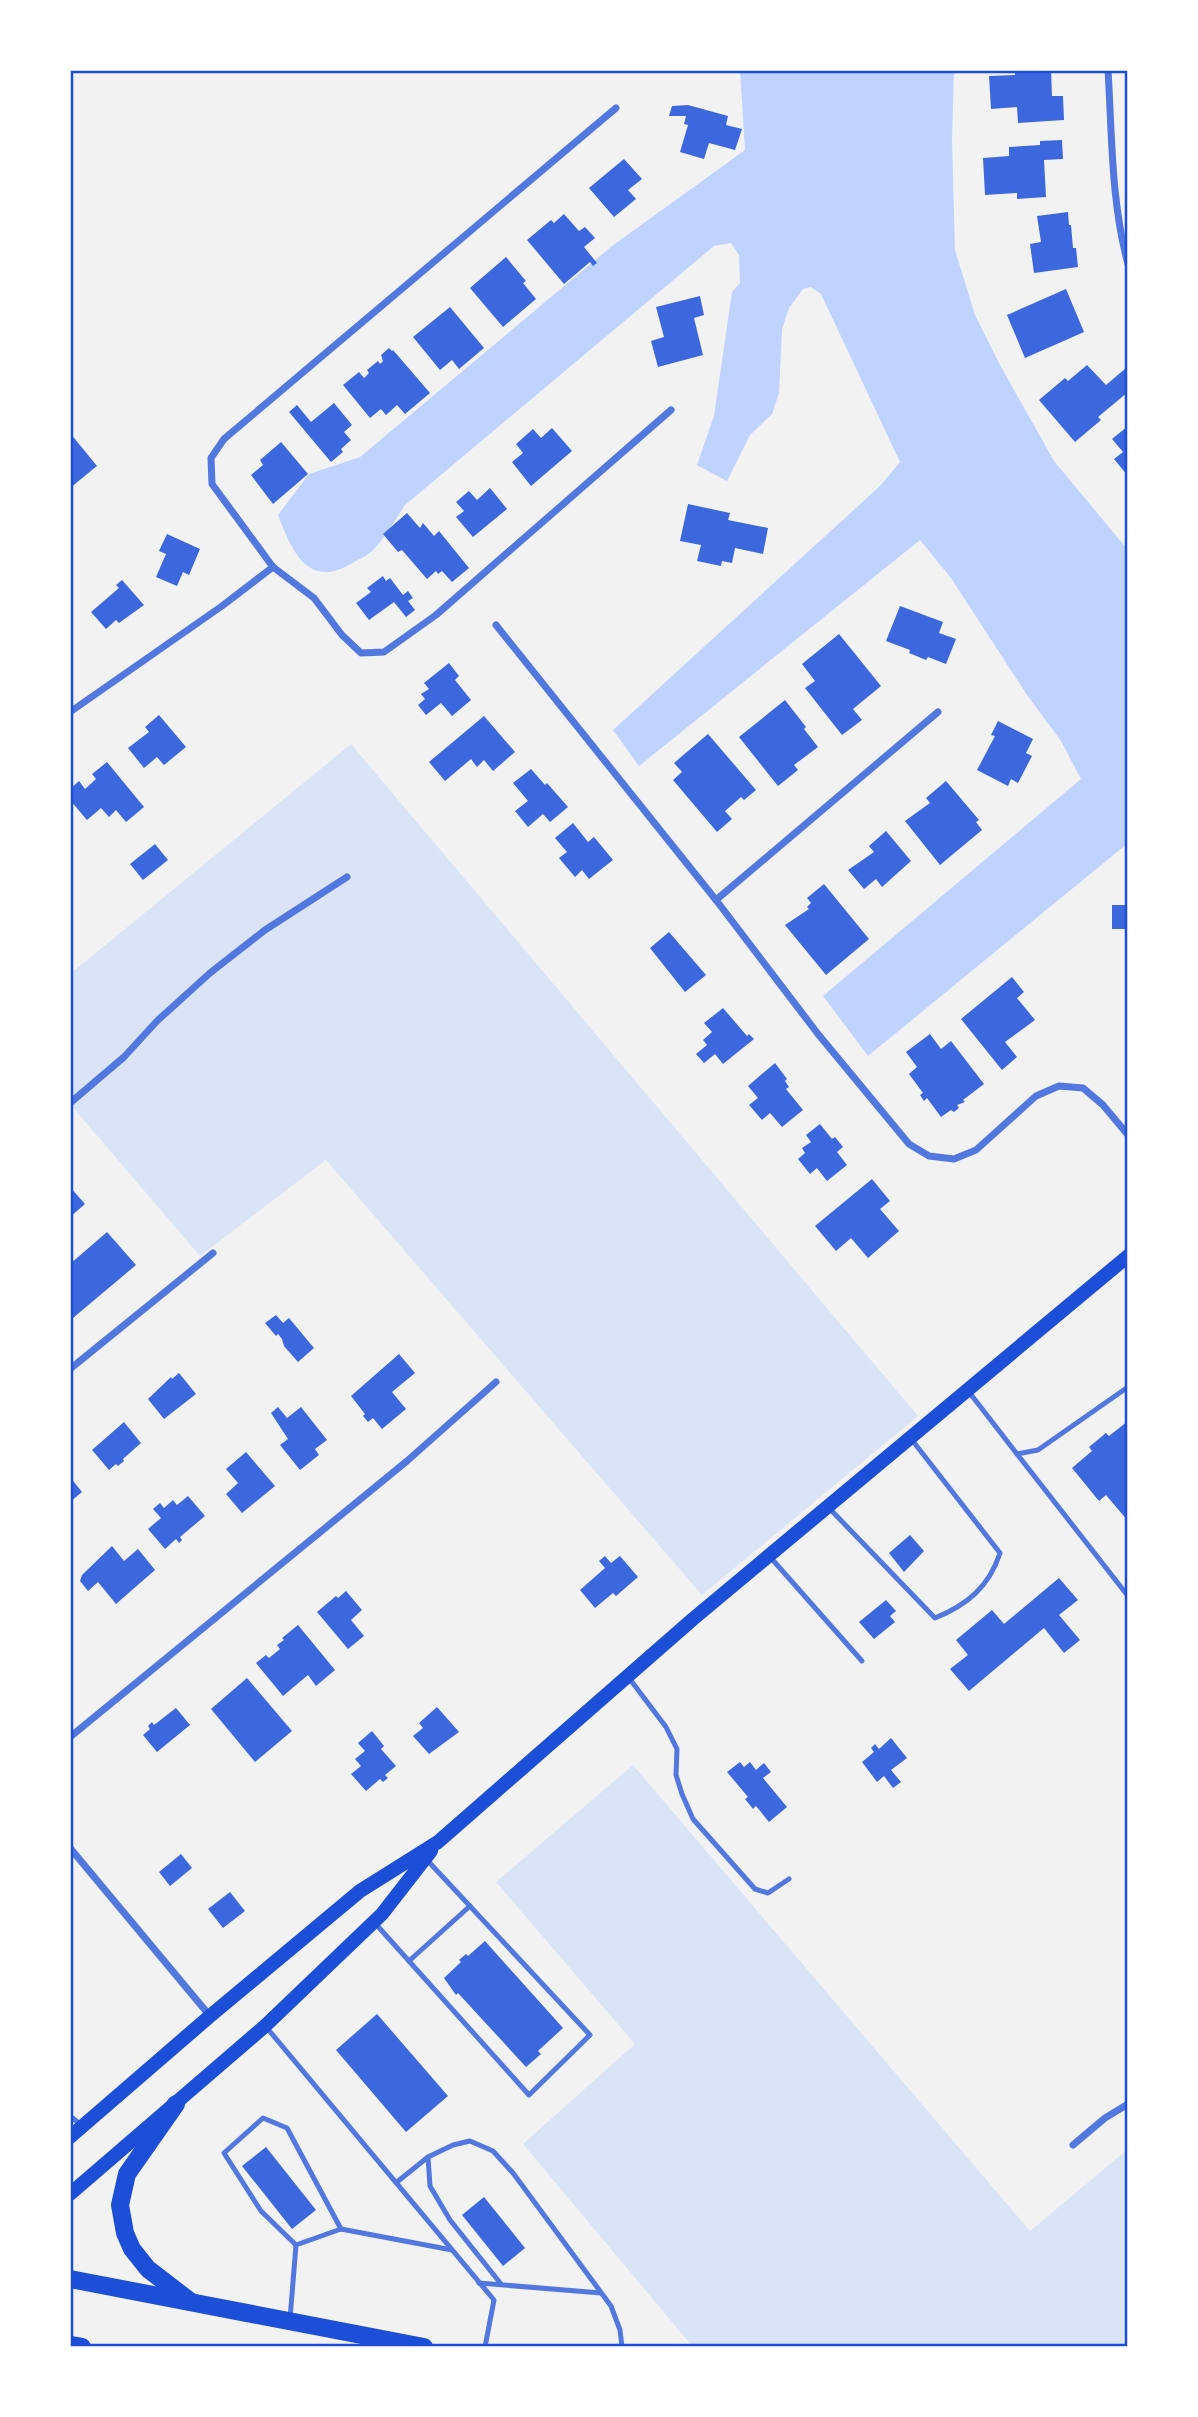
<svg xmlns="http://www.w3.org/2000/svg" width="1198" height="2417" viewBox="0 0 1198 2417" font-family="'Noto Sans',sans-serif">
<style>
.green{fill:#dbe4f7}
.water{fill:#bfd3fe}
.building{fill:#3d67dc}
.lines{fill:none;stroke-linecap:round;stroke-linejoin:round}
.service{stroke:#5277de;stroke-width:5}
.minor{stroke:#5277de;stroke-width:7}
.secondary{stroke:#1d4ed8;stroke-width:14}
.primary{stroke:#1d4ed8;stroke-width:18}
.neatline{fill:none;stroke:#1d4ed8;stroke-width:2.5}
</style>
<rect width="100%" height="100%" fill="#f2f2f2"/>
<g class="green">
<path d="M351,744L918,1416L702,1595L326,1160L200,1256L70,1104V974Z"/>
<path d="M633,1765L1030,2231L1128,2149V2347H693L523,2144L635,2044L496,1882Z"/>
</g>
<path class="water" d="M740,70H954L952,140L955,250L975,315L1000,365L1054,461L1128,550V843L868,1056L823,996L1081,779L1061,741L1027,695L951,578L920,540L639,766L613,730L880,486L900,462L821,294L811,287L803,289L789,308L782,329L779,393L772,414L750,435L727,481L697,465L714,416L732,292L740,283L739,255L731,243L714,246L405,505C395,520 385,538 373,550C368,555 360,559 354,562C309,591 292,552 278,515L309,474L360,457L612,246L745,150Z"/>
<g class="building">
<path d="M1015,70H1051L1052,96H1063L1064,120L1018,123L1017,107L991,109L989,76L1015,75Z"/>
<path d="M688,105L728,116L726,125L742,129L735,150L709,143L704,159L680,152L688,125L684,124L686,116H669L672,106Z"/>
<path d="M1062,140L1063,159L1044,160L1046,197L1017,199V193L985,195L983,158L1009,156V147L1040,145V141Z"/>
<path d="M624,159L642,179L628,190L636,199L614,217L589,188Z"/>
<path d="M1068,212L1069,225H1071L1073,248H1076L1078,267L1034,273L1030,244L1041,242L1037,216Z"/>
<path d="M564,214L579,231L585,227L595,238L584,247L597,263L593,266L590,262L564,284L527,240L551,220L554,223Z"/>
<path d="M506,257L526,281L523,283L536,299L503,327L470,288Z"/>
<path d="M1066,289L1084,332L1025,358L1007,315Z"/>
<path d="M700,296L704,315L694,318L703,355L658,367L651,341L664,337L656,307Z"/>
<path d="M450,307L484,348L459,369L452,360L440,370L413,337Z"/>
<path d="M389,348L392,351L393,350L430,393L405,414L397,405L386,415L381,409L370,418L343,385L359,372L364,378L369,373L367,370L378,361L380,364L383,361L381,355Z"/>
<path d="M1087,365L1106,385L1126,368L1128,371V392L1098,417L1101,420L1075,442L1039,400L1065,378L1068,381Z"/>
<path d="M334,403L352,425L344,432L351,440L341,449L343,452L331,462L289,412L297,405L311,422Z"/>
<path d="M1128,426V476L1114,459L1123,452L1112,439Z"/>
<path d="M552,428L572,451L531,486L512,462L523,453L516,444L533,429L541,438Z"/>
<path d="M70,433L97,466L70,488Z"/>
<path d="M281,442L308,474L273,504L251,475L263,465L260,460Z"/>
<path d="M490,488L507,509L473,537L456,517L464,511L456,502L469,491L477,500Z"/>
<path d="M688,504L730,513L728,520L768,528L763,554L735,548L732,563L722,561L721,566L697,561L701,545L680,541Z"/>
<path d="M407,513L420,528L423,523L434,536L439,531L469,568L452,582L442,571L438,574L436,571L427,579L402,550L398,552L383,534Z"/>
<path d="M167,534L200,549L189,575L183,572L177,586L156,577L166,554L159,551Z"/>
<path d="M383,576L386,581L390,578L403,595L408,591L413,598L408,601L415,610L406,617L394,602L369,620L356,603L371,592L367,588Z"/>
<path d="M122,580L144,605L119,623L116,620L106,629L91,612L119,588L116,585Z"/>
<path d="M900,606L943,622L939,633L956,639L946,664L928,657L926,660L909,653L910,650L886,641Z"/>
<path d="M839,634L881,686L853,709L862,720L842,735L805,688L815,681L802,664Z"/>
<path d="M449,663L459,676L455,680L471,700L452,716L441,703L426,715L418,705L425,699L421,694L429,689L424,683Z"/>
<path d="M785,700L806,727L804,729L818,747L794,765L798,770L778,786L739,737Z"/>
<path d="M159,715L186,747L164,765L157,757L144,768L128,748L149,732L145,727Z"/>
<path d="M484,716L515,752L493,771L484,760L477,767L471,759L445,781L429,762Z"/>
<path d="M998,721L1033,739L1026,753L1032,756L1018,783L1011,779L1008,786L977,770L995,736L991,735Z"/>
<path d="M708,734L756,790L744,800L741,797L725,811L732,819L717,832L673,780L682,772L674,763Z"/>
<path d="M107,762L144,807L126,822L116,810L109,817L101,808L87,820L70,800V789L79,781L85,789L96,779L92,774Z"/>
<path d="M531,769L545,785L547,783L568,807L550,822L543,814L528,827L515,811L528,801L513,783Z"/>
<path d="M946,781L979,820L976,822L982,830L940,865L905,821L930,803L926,798Z"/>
<path d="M573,823L588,842L594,837L613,860L589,879L582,870L575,877L559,858L567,852L555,838Z"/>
<path d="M886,831L911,861L882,887L876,879L864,889L848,870L874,852L869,846Z"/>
<path d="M155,844L168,860L143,880L130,864Z"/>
<path d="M824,884L869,939L826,975L785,925L809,909L807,907L811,903L807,898Z"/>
<rect x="1112" y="905" width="16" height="24"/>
<path d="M669,932L706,975L685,992L650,948Z"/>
<path d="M1012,977L1024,992L1017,998L1035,1020L1005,1042L1017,1057L1002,1070L961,1019Z"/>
<path d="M723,1008L747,1036L749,1034L754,1039L723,1064L715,1054L704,1063L696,1054L707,1045L703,1040L712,1032L704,1023Z"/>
<path d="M930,1034L941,1049L951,1041L984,1084L963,1100L965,1102L957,1105L959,1108L954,1112L951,1110L941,1117L927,1098L924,1101L920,1095L923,1093L909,1074L917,1067L906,1052Z"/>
<path d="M775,1063L787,1079L785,1081L789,1087L786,1089L803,1110L782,1127L770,1113L762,1120L749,1105L758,1098L748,1086Z"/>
<path d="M820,1124L832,1139L835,1137L843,1147L837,1152L847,1165L827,1181L817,1168L810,1174L798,1159L805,1153L802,1148L811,1142L806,1135Z"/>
<path d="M872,1179L890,1201L880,1209L899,1231L868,1258L851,1238L836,1251L815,1226Z"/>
<path d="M70,1187L85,1204L70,1217Z"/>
<path d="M107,1232L136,1265L73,1318L70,1314V1264Z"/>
<path d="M276,1315L283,1323L289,1318L314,1348L298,1362L284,1346L282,1339L278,1334L276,1336L265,1323Z"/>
<path d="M399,1354L415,1373L392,1392L406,1409L382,1429L373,1418L368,1422L363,1416L365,1414L351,1396Z"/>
<path d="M179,1373L196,1394L164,1419L148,1399L171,1377L172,1379Z"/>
<path d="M278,1407L287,1418L301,1407L327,1440L315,1449L319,1455L300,1470L280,1445L288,1439L271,1413Z"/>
<path d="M1128,1421V1521L1106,1495L1099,1501L1072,1468L1092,1451L1089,1447L1106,1433L1109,1436Z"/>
<path d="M124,1422L141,1443L123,1459L124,1461L118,1466L116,1464L109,1470L92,1450Z"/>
<path d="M246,1452L275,1486L242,1513L226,1494L238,1483L226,1469Z"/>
<path d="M70,1477L82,1492L70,1502Z"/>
<path d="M188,1496L205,1516L180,1537L182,1540L179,1543L176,1539L165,1549L148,1529L161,1518L153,1509L160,1503L164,1508L173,1500L177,1505Z"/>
<path d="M910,1535L924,1551L904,1572L889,1553Z"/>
<path d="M112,1546L124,1561L138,1549L155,1570L116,1604L98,1582L88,1591L80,1581L82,1575Z"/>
<path d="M605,1556L611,1563L620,1556L638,1577L616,1596L613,1593L595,1608L580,1590L605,1568L599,1561Z"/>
<path d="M1059,1578L1078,1600L1059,1615L1080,1640L1064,1653L1044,1628L969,1691L950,1669L968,1655L956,1640L992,1610L1004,1624Z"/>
<path d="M346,1591L362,1610L351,1620L364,1636L348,1649L317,1612L336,1596L338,1598Z"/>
<path d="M886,1600L896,1611L890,1616L895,1622L874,1639L859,1622Z"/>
<path d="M298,1625L335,1670L316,1686L308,1675L283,1696L256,1663L266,1655L269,1658L280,1649L277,1645L284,1640L282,1638Z"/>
<path d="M247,1678L292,1731L255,1762L211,1709Z"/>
<path d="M437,1707L459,1732L429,1754L413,1736L423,1728L419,1723Z"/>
<path d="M176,1708L190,1725L157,1752L143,1735L150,1729L148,1726L152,1722L154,1725Z"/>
<path d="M372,1731L384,1746L381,1749L396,1766L385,1775L388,1778L383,1782L380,1779L366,1791L351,1774L361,1766L355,1759L365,1751L358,1743Z"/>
<path d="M891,1738L907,1758L891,1770L901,1782L893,1788L884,1776L877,1782L862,1762L874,1752L871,1748L875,1744L879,1749Z"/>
<path d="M740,1762L744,1767L750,1762L756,1770L764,1763L771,1772L763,1778L787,1807L769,1822L756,1806L753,1809L745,1799L748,1797L727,1772Z"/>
<path d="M181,1854L192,1868L170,1886L159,1872Z"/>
<path d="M230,1892L245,1911L223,1928L208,1909Z"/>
<path d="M485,1941L563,2028L538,2051L541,2054L526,2067L458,1993L456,1995L444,1978L461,1962L459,1960L466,1954L468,1956Z"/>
<path d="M377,2014L448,2096L406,2132L336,2050Z"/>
<path d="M266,2147L316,2210L292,2229L242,2166Z"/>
<path d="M484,2197L525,2248L503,2266L462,2215Z"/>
</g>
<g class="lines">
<g class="service">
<path d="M969,1392L1017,1454L1038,1450L1128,1387"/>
<path d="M1017,1454L1128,1596"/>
<path d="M829,1508L935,1618C967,1605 989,1587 1000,1553L912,1440"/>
<path d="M771,1558L862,1661"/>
<path d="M629,1678L666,1727L677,1749L676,1775L682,1794L693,1819L755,1889L768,1893L789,1879"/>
<path d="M374,1922L529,2095L590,2035L427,1860"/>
<path d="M409,1961L470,1906"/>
<path d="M267,2028L494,2300L485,2347"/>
<path d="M70,2116L80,2124"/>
<path d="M428,2157L430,2186L450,2220L501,2284"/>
<path d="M397,2182L428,2157L453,2145L470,2141L493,2151L513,2173L611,2306L620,2330L622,2347"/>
<path d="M296,2245L261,2211L224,2153L263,2118L287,2128L341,2229"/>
<path d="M479,2283L601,2293"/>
<path d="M290,2319L296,2245L341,2229L452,2250"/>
</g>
<g class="minor">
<path d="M1108,70C1112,134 1111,202 1128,264"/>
<path d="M616,108L224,439L211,458L212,484L273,567L314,598L342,635L361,653L384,652L436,615L671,410"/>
<path d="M496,625L716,900L818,1034L909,1144L929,1156L954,1159L976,1150L1036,1096L1059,1086L1083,1088L1103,1105L1128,1135"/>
<path d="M70,712L222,606L273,567"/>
<path d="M716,900L938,712"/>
<path d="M70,1103L124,1057L157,1021L210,973L265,930L347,877"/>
<path d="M70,1369L213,1253"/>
<path d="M70,1737L407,1461L496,1382"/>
<path d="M70,1848L210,2016"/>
<path d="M1073,2145L1105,2118L1128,2104"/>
</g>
<g class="secondary">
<path d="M70,2137L210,2016L360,1891L438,1842L693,1619L1128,1256"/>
<path d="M70,2194L265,2026L382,1914L431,1851"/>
</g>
<g class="primary">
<path d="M176,2104L127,2174L120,2205L125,2233L132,2249L148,2269L191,2302"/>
<path d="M70,2279L424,2347"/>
<path d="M70,2345L82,2347"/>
</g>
</g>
<rect width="1198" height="2417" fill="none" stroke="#ffffff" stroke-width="144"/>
<rect x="72" y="72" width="1054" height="2273" class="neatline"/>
</svg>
